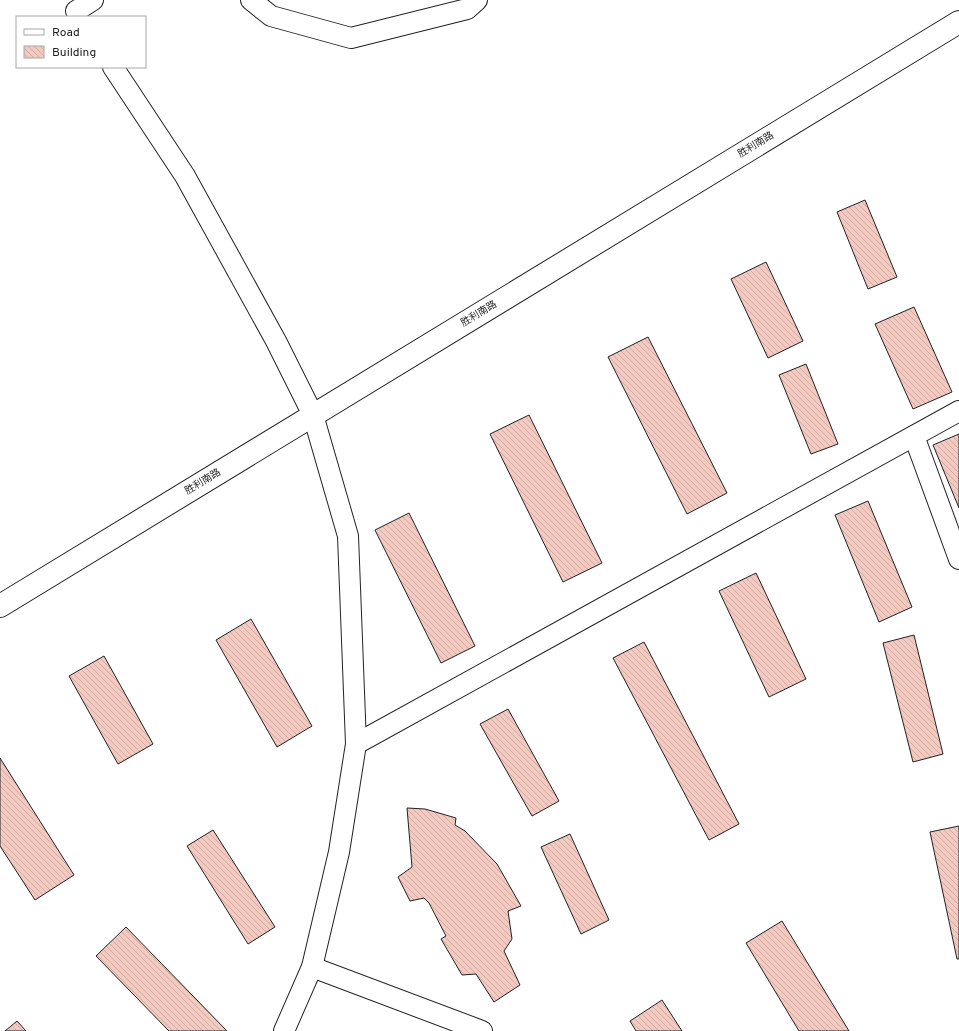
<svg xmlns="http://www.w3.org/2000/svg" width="959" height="1031" viewBox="0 0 959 1031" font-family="Overpass,'Noto Sans SC',sans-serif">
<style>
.building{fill:url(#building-back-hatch);stroke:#222}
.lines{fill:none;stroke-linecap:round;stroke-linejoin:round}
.minor-casing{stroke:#222;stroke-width:22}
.secondary-casing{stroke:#222;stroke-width:24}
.minor{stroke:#fff;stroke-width:20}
.secondary{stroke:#fff;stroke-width:22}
.labels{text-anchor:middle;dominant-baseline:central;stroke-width:3;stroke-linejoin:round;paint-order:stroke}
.street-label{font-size:10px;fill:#222;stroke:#fff}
</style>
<defs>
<pattern id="building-back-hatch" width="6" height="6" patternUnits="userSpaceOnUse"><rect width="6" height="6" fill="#f3c9c0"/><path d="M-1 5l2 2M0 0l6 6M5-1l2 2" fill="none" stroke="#d0aca5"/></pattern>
</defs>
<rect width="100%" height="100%" fill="#fff"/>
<g class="building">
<path d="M865,200L897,277L868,289L837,212Z"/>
<path d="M766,262L803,341L768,358L731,279Z"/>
<path d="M914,307L952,392L913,409L875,324Z"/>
<path d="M648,337L727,493L687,514L608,357Z"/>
<path d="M806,364L838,444L811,454L779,375Z"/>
<path d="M529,415L602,563L563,582L490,434Z"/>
<path d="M959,434V508L933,445Z"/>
<path d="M868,501L912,607L879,622L835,515Z"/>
<path d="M409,513L475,646L441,663L375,530Z"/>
<path d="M756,573L806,679L769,697L719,591Z"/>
<path d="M251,619L312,726L277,747L216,640Z"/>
<path d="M914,635L943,754L913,762L883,643Z"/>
<path d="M644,642L739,824L709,840L613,658Z"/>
<path d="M104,656L153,744L118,764L69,676Z"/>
<path d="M508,709L559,801L532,816L480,724Z"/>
<path d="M0,758L74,875L35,900L0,846Z"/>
<path d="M407,808L425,809L456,818L455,825L465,831L497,864L521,906L508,911L512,939L504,951L520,985L494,1002L476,974L462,975L441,939L446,936L429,903L424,898L410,901L398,877L412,867Z"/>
<path d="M959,826V959H957L930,832Z"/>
<path d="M213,830L275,927L248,944L187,846Z"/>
<path d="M570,834L609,920L581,934L541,847Z"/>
<path d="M782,921L849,1031H799L746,943Z"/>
<path d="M126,927L227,1031H169L96,956Z"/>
<path d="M662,1000L682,1031H636L630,1021Z"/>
<path d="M17,1021L26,1031H5Z"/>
</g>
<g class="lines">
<g class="minor-casing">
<g id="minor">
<path d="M251,0L271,16L351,38L467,9L477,0"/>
<path d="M76,11L93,0"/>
<path d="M113,67L185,176L276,341L313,415L348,536L356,744L339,852L312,967L284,1031"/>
<path d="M914,436L959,559"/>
<path d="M356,744L959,411"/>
<path d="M312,967L482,1031"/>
</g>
</g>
<g class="secondary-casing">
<path id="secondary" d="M0,606L959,22"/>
</g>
<use href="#minor" class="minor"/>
<use href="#secondary" class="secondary"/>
</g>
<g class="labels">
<g class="street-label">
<text transform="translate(756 145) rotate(-31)">胜利南路</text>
<text transform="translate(479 314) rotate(-31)">胜利南路</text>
<text transform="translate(203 482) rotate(-31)">胜利南路</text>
</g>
</g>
<rect x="16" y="16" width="130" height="52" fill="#ffffff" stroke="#a7a7a7"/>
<rect x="24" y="29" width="20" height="6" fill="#ffffff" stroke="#a7a7a7"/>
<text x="52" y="36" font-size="12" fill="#222222">Road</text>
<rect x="24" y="46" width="20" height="12" fill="url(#building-back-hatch)" stroke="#a7a7a7"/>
<text x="52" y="56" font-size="12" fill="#222222">Building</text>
</svg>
